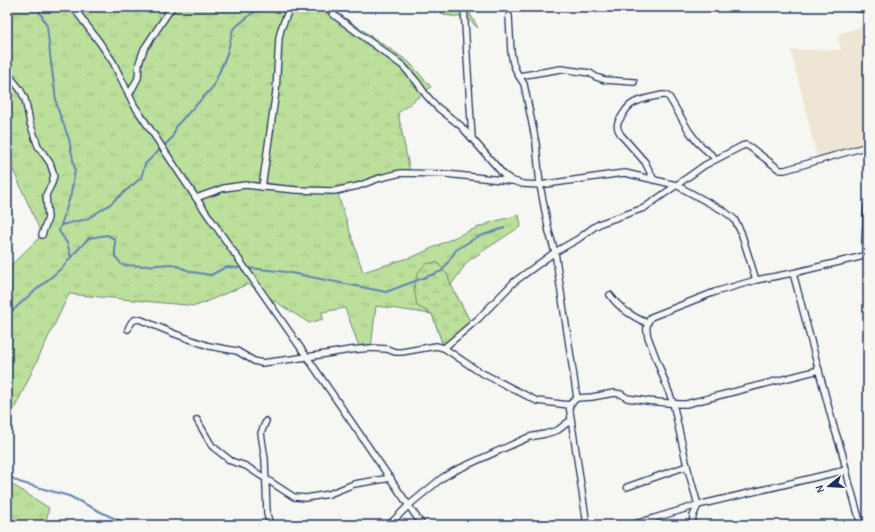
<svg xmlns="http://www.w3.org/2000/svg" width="875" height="532" viewBox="0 0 875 532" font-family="'Comic Neue',sans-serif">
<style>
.built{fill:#eee5d4}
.grass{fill:url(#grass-tufts);stroke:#6c887c}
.wetland{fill:url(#wetland-marsh);stroke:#6c887c}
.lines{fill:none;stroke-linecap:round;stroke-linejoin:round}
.stream{stroke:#6285b3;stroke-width:2}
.minor-casing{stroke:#1b2f5e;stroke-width:8}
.minor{stroke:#f6f6f2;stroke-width:5.5}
</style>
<defs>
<pattern id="grass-tufts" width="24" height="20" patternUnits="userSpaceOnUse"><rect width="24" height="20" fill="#bce09b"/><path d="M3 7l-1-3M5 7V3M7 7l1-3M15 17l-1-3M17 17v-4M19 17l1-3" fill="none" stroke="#a1c088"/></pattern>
<pattern id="wetland-marsh" width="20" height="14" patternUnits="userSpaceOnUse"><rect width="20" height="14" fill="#bce09b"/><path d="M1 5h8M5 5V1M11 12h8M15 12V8" fill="none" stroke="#a1c088"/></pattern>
</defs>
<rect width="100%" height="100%" fill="#f6f6f2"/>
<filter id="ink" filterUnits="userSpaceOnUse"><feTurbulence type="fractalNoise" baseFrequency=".025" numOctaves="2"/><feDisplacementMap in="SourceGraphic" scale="8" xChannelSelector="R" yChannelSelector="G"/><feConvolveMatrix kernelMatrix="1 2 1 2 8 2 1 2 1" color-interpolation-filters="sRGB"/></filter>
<g filter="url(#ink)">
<path class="built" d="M868,25V141L817,157L791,50H841L838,34Z"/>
<g class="grass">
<path d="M7,7H329L409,62L431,87L398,113L410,172L338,195L363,272L415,256L464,233L492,222L519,215L521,226L468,261L451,285L472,325L444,348L432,314L376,306L371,348L360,349L345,308L322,312L323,319L309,323L248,284L196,306L69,294L7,424V269L42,235L7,156Z"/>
<path d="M435,7H466L478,28L467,18L444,15Z"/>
<path d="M7,481L49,508L45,525H7Z"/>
</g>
<path class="wetland" d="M437,262L448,276L451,285L472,325L444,348L432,314L417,306L414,288L417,274L425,264Z"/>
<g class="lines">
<g class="stream">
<path d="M37,7L47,26L51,63L57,107L69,139L75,170L71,194L61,225"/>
<path d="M71,257L89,238L107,235L115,239V256L122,265L143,266L172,264L192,272L211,275L226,267L260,269L286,272L386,292L442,271L456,250L477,237L504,228"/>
<path d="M7,316L23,301L63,267L71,257L67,243L59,231L61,225L87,219L109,205L141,178L145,164L172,138L177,125L213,87L227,54L233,29L260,7"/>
<path d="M7,475L19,482L69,496L109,516L128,524L133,525"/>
</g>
<g class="minor-casing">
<g id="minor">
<path d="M73,7L100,43L113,62L134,105L196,198L307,357L422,525"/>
<path d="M328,7L334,15L403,66L417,82L426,95L437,107L461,126L504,175L513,181L523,184L540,185L616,174L625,173L676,185L724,211L734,219L741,232L756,280"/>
<path d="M464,7L472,138"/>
<path d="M849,7L868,10"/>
<path d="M509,16L511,52L513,63L517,73L524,84L536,143L540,185L549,232L555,252L577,398"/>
<path d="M7,73L20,89L25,99L30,123L38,146L50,163L54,175L52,183L46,195L48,218L42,235"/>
<path d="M519,76L561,69L590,73L596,77L605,80L634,82"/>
<path d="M129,95L138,78L139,63L144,49L172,7"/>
<path d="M654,180L645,162L621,135C616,127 616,124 622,116C625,111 627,107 632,104C639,99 653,97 662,95H665L669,97L689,131L698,143L716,159"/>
<path d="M262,187L276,91L279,38L281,29L290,7"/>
<path d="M196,198L224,188L245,185L296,190L334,191L358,186L380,178L401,173L446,174L511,181"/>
<path d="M865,256V241L867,207"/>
<path d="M793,273L833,424L842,452L849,482L861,525"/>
<path d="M610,295C619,308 633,317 647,323"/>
<path d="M128,329C131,323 131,320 139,319L175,334L209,346L237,351L254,361L262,363L307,357L350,350L371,348L387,349L395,352H402L436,346L444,348L478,371L537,401L569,405L577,398L592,397L614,393L621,394L627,398L647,401L679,404H686L819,370"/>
<path d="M444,348L478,319L514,282L555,252L578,239L594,227L601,223L644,208L705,165L742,146L746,145L750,147L780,170H785L868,146"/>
<path d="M569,405L587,525"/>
<path d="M197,420L212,446L231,461L246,466L294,497L306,498L329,494L354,484L391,478"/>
<path d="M266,421L261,433L265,459L267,514L270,525"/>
<path d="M627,487L687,466"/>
<path d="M389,525L409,505L442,478L454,471L529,437L545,434L558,430L571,420"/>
<path d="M631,525L698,505L846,470"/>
<path d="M692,525L693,516L698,505L687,466L673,403L648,337C646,329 646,324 651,317L715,292L756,280L793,273L868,255"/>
</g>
</g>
<use href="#minor" class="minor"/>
</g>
</g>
<rect width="875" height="532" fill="none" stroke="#f6f6f2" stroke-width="24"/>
<rect x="12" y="12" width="851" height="508" fill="none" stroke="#1b2f5e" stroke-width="1.5" filter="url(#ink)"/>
<g transform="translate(829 486) rotate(252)" stroke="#f6f6f2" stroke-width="3" paint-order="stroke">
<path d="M0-3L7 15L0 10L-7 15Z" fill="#1b2f5e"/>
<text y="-6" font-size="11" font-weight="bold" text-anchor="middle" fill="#1b2f5e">N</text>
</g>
</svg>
